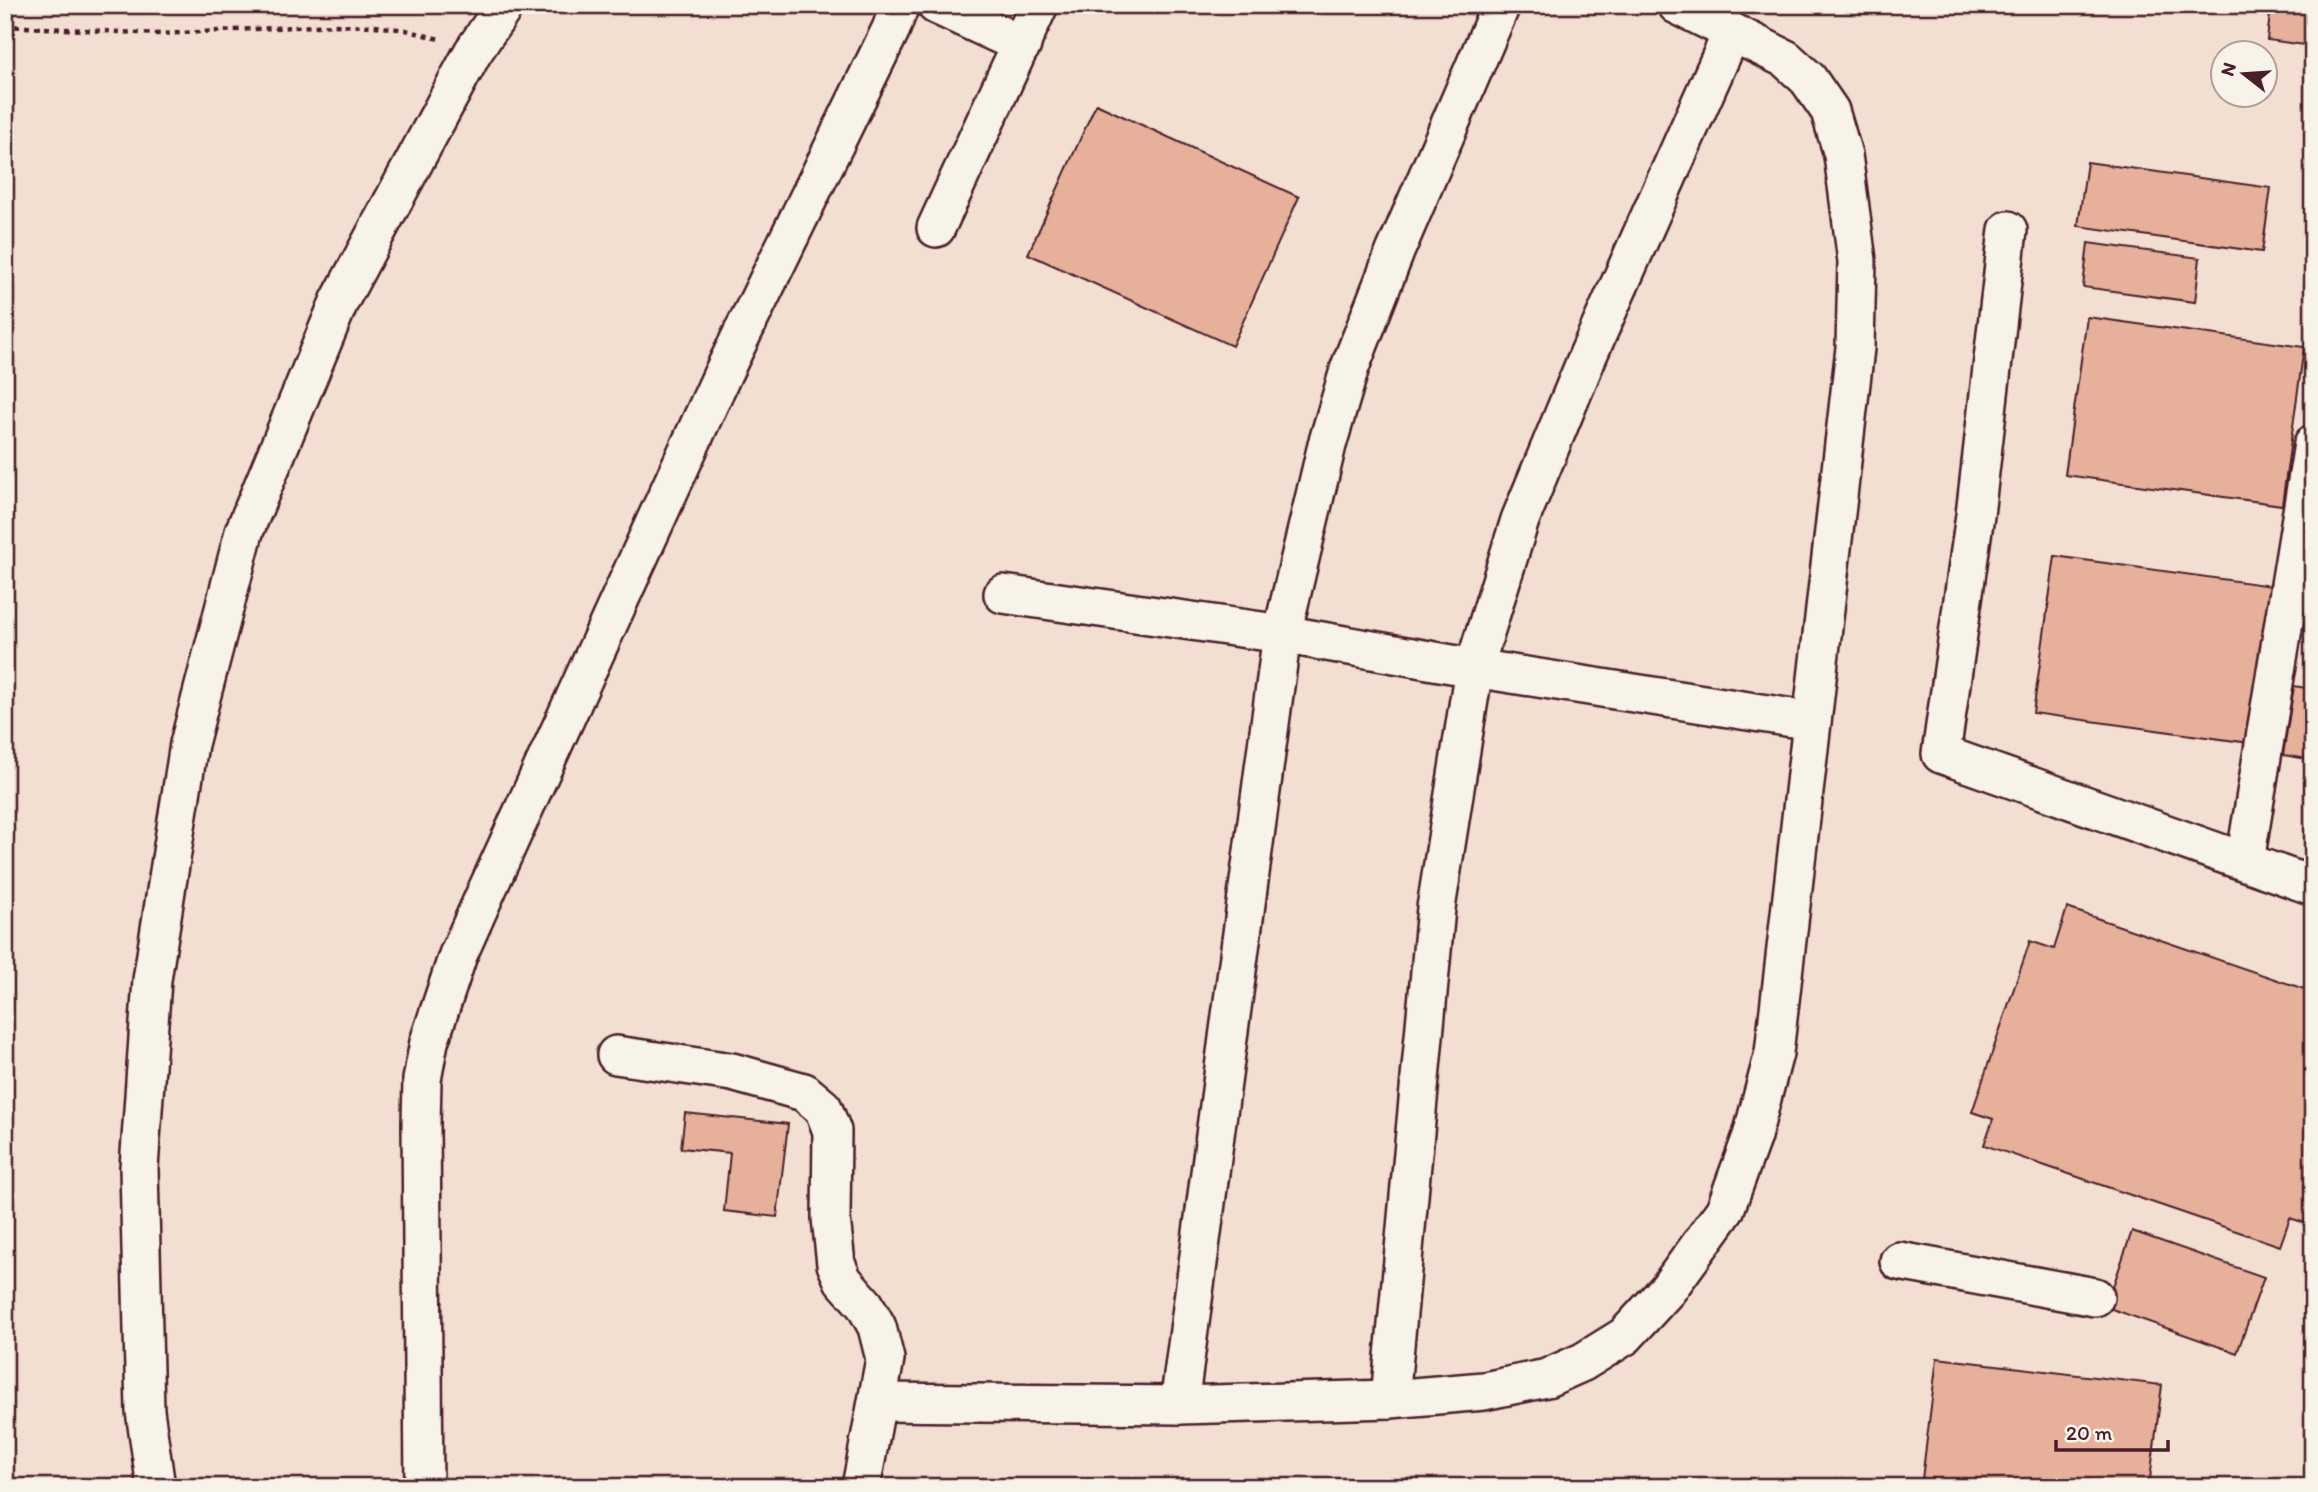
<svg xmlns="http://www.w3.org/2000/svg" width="2318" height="1492" viewBox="0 0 2318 1492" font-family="Itim,sans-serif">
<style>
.built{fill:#f2dfd1;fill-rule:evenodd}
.building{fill:#e6b09b;stroke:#4a1f2b;stroke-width:2}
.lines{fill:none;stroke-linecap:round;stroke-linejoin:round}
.minor-casing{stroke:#4a1f2b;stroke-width:42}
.path{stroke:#4a1f2b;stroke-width:4.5;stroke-dasharray:5 5;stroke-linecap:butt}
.minor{stroke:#f7f3e8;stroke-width:37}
</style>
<rect width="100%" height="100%" fill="#f7f3e8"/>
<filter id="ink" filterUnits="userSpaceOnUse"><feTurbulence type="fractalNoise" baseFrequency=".0143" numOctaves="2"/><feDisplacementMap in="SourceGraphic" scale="14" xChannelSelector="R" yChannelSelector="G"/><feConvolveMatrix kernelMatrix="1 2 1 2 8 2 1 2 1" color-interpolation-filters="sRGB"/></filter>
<g filter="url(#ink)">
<path class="built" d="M5,5H2313V1487H5ZM2224,52H2266V94H2224Z"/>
<g class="building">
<path d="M2271,5H2313V46L2267,40Z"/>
<path d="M1096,104L1299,197L1232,346L1028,254Z"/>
<path d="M2087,162L2271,188L2262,252L2078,226Z"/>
<path d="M2088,243L2200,258L2195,302L2083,287Z"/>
<path d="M2087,317L2304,347L2282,505L2065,475Z"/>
<path d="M2055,556L2272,586L2250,743L2033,713Z"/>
<path d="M2294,686L2313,689V760L2283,755Z"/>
<path d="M2313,791V835L2306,834Z"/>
<path d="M2067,908L2313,992V1199L2305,1223L2290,1218L2280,1246L1984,1145L1993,1119L1972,1112L2030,941L2054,949Z"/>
<path d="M685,1113L788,1124L777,1217L724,1211L730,1153L681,1148Z"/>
<path d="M2132,1231L2264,1277L2237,1353L2106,1307Z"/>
<path d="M1937,1358L2162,1385L2149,1487H1921Z"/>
</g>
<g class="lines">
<g class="minor-casing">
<g id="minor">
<path d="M936,5L1022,45"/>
<path d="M936,228L1039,5"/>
<path d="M2008,230L1975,515L1941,754L2313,886"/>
<path d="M1003,594L1282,634L1474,668L1812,721"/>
<path d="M2245,861L2313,444"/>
<path d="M616,1055L732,1072L804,1092L823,1108L832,1131L831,1218L836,1264L843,1280L865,1305L877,1327L885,1359L861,1487"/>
<path d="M1899,1261L2095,1297"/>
<path d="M1390,1399L1436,908L1474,668L1520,520L1589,353L1732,32"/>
<path d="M878,1402L1179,1405L1390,1399L1484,1391L1547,1378L1583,1362L1625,1336L1668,1289L1725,1210L1752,1136L1774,1053L1855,348L1857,261L1843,155L1830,111L1808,79L1786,59L1677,5"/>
<path d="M1179,1405L1282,634L1327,445L1350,367L1395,252L1501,5"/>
<path d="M156,1487L145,1411L139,1168L152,980L189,744L244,532L339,302L473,52L505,5"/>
<path d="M424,1487L421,1124L422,1080L429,1042L458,955L487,890L723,373L891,29L900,5"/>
</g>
</g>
<path class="path" d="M5,26L161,34L332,25L375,26L406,30L439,39"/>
<use href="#minor" class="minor"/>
</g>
</g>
<rect width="2318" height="1492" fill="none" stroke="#f7f3e8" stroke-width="28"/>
<rect x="14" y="14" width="2290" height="1464" fill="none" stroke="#4a1f2b" stroke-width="2.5" filter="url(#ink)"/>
<g transform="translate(2244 74) rotate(287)"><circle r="33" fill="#f7f3e8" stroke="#b29e9c" stroke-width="2"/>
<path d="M0-5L12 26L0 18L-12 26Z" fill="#4a1f2b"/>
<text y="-10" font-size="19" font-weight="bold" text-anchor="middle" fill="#4a1f2b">N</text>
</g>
<path d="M2056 1440v10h112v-10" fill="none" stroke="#4a1f2b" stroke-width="3.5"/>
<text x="2066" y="1440" font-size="21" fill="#4a1f2b" stroke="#f7f3e8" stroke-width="5" paint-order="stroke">20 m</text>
</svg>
